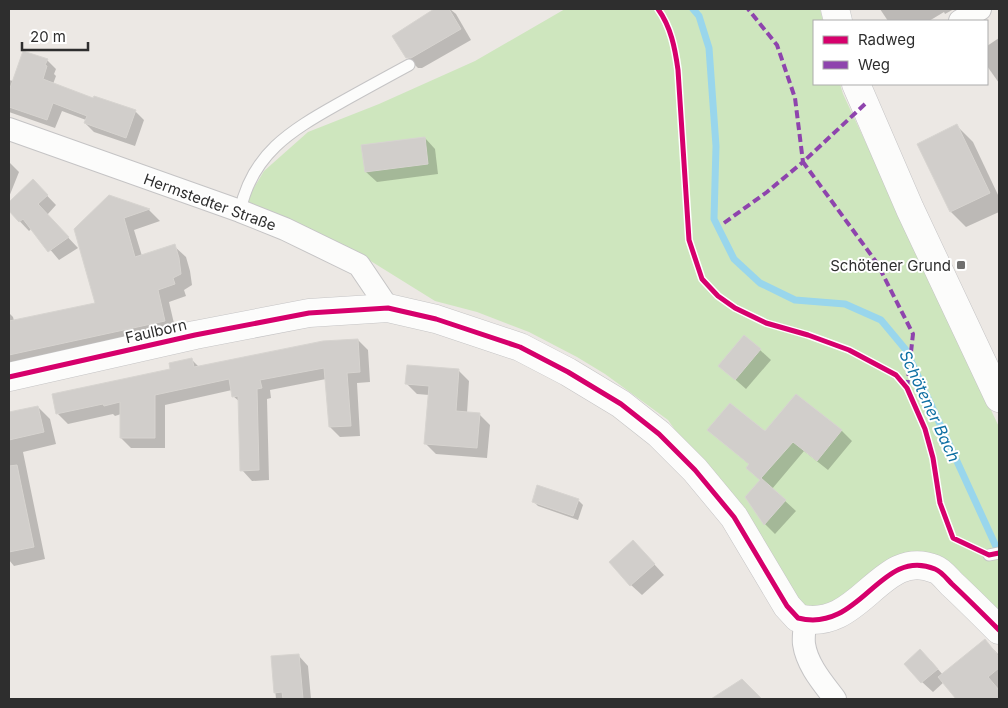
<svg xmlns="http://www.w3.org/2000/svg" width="1008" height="708" viewBox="0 0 1008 708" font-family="Inter,sans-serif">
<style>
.green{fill:#cee6be}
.shadow{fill:#0003}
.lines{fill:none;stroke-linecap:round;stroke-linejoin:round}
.stream{stroke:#99d6ec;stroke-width:7}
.building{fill:#d1cecb;stroke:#d7d4d0}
.lane-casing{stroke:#c5c4c5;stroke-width:13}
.street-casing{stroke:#c5c4c5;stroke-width:24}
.secondary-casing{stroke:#c5c4c5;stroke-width:29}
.lane{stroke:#fcfcfb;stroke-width:11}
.street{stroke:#fcfcfb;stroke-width:22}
.secondary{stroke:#fcfcfb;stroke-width:28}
.quiet{stroke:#8e44ad;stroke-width:4;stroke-dasharray:8 4;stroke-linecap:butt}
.cycleway-casing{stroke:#fff;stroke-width:8}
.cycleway{stroke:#d6006c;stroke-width:5}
.poi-dot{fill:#706f6e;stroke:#fff;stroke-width:2}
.labels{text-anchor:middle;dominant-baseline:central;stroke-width:4;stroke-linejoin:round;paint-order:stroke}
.street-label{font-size:15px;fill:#2e2e2e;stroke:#fff}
.poi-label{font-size:15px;fill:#2e2e2e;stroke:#fff;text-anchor:end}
.water-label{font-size:16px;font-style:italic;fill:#0d6fa3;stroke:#fff}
</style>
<rect width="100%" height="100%" fill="#ece8e4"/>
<path class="green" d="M565,9H820L823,21H814V84H840L843,94L999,427V616L918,555L885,561L851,602L811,612L795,600L668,420L605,374L577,357L529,332L477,312L435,301L369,260L246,201L264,171L308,132L379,104L475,61Z"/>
<g class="shadow">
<path d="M437,9H450L456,14L471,40L422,68H418L407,57L422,17Z"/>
<path d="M880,9H954L945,14L944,12L929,21H888Z"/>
<path d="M999,38V83L987,66V46Z"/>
<path d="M47,60L56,69L54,74L56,76L53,84L94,99L135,111L144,120L135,146L94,132L85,123L86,120L62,111L55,128L9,112V80L13,81Z"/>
<path d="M957,126L973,142L999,197V212L966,227L951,212Z"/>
<path d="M425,138L435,149L438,174L377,182L366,172Z"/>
<path d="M9,162L19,172L9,197Z"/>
<path d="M33,181L56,205L47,215L78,248L59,260L32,228L29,231L9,210V204Z"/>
<path d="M109,196L149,210L160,221L134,230L142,256L174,246L186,257L190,271L192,285L184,290L186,296L169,302L176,332L9,368V313L13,317L14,321L97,304Z"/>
<path d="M358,340L368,350L370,382L357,383L360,436L340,437L330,427L326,379L270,390L271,398L267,399L269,480L252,481L242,470L240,402L233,396L232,390L165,405V448H131L121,438V414L115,416L113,414L68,424L57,413L171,370L191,359L199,367Z"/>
<path d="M760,350L771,360L746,389L720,366Z"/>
<path d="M459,371L469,381L467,413L479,414L490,425L487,458L436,454L425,443L429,395L417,394L406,383Z"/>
<path d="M38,407L50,419L56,444L23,452L45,559L14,566L9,560V413Z"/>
<path d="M709,430L766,433L842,431L852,441L828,470L804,451L772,489L796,511L775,534L765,524L761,481L747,468L750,465Z"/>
<path d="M578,500L583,505L578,520L538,506L533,501Z"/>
<path d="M644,553L664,575L642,595L631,585Z"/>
<path d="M985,641L999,655V699H958L944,682L933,692L922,682L931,661L943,675Z"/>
<path d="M298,655L308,666L311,699H276L272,658Z"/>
</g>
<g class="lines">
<path class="stream" d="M693,9L699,16L709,48L716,146L714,219L734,259L760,283L795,300L845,304L881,320L906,350L999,553"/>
</g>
<g class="building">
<path d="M434,9H449L461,29L411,58H406L392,36Z"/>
<path d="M23,51L48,59L45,65L47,66L43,79L93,98L94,96L136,110L126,138L84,123L87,116L53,103L47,120L9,107V91Z"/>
<path d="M957,124L990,193L950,212L917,144Z"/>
<path d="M425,137L428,164L365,172L361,145Z"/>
<path d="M33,179L48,195L38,204L69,237L48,252L23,219L19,222L9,211V202Z"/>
<path d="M109,195L150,209L124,218L135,257L175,244L179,258L181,274L173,278L175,284L158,290L165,321L9,355V321L95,303L74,229Z"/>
<path d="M744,335L761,349L735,380L718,366Z"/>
<path d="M358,339L360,372L347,373L351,426L329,427L324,368L260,380L262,388L257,389L259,470L240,471L238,396L232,397L229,379L155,395V438H120V402L104,406L103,404L56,414L52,394L170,369L169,363L192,358L194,367L323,341Z"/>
<path d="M407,365L459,369L456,411L480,413L477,448L424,444L429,386L405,384Z"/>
<path d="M796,394L842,430L817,461L793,442L761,478L786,500L764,525L745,497L760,480L746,468L749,464L707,430L730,403L765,431Z"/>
<path d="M38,406L44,432L9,440V412Z"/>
<path d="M17,465L34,547L9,552V466Z"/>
<path d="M537,485L579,499L573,516L532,502Z"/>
<path d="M633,540L655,564L630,586L609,562Z"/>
<path d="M985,639L999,657V668L988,677L999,690V699H956L938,677Z"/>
<path d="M920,649L938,669L921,683L904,664Z"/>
<path d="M299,654L303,699H283L282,692L274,693L271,656Z"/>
<path d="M742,679L762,699H711Z"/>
</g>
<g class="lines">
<g class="lane-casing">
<g id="lane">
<path d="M240,211C252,154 290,131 338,104C361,91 385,78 409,65"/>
<path d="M989,555L999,553"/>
</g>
</g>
<g class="street-casing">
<g id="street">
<path d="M960,21L980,9"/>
<path d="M9,129L240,211L285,229L359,265L388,308"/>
<path d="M805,620C805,628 803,636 804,644C807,665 823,683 835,699"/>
</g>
</g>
<g class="secondary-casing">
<g id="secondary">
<path d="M835,9L838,21"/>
<path d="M856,84L910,209L999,398"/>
<path d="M9,377L195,335L309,313L388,308L436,319L520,347L568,372L621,404L659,434L695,470L734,517L787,606L798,618C861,634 880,546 935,569C941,571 947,579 952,584C968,599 983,614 999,630"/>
</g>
</g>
<use href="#lane" class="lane"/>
<use href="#street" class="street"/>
<use href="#secondary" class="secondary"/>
<g class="quiet">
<path d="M865,104L803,162L877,263L913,334L907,388"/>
<path d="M724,223L767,192L803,162L795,98L777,45L748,9"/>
</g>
<g class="cycleway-casing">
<g id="cycleway">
<path d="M658,9C671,27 675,48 678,70L689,240L702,279L718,296L735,308L766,323L808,335L849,350L896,375L907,388L925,429L933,458L940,503L953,538L989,555L999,553"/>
<path d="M9,377L195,335L309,313L388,308L436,319L520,347L568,372L621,404L659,434L695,470L734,517L787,606L798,618C861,634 880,546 935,569C941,571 947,579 952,584C968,599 983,614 999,630"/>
</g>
</g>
<use href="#cycleway" class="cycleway"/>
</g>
<rect class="poi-dot" x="956" y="260" width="10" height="10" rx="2.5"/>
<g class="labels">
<g class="street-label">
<text transform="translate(210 202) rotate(20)">Hermstedter Straße</text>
<text transform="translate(156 331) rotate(-13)">Faulborn</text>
</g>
<g class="poi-label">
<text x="951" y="265">Schötener Grund</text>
</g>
<g class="water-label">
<text transform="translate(930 406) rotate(65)">Schötener Bach</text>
</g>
</g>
<rect width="1008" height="708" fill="none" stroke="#2e2e2e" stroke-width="20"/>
<rect x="813" y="20" width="175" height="65" fill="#ffffff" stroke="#ababab"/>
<rect x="823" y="36" width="25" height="8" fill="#d6006c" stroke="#ababab"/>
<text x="858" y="45" font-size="15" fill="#2e2e2e">Radweg</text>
<rect x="823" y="61" width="25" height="8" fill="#8e44ad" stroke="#ababab"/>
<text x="858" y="70" font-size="15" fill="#2e2e2e">Weg</text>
<path d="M22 42v8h66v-8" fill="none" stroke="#2e2e2e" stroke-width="2.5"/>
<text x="30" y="42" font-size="15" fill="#2e2e2e" stroke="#ffffff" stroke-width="4" paint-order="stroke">20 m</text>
</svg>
